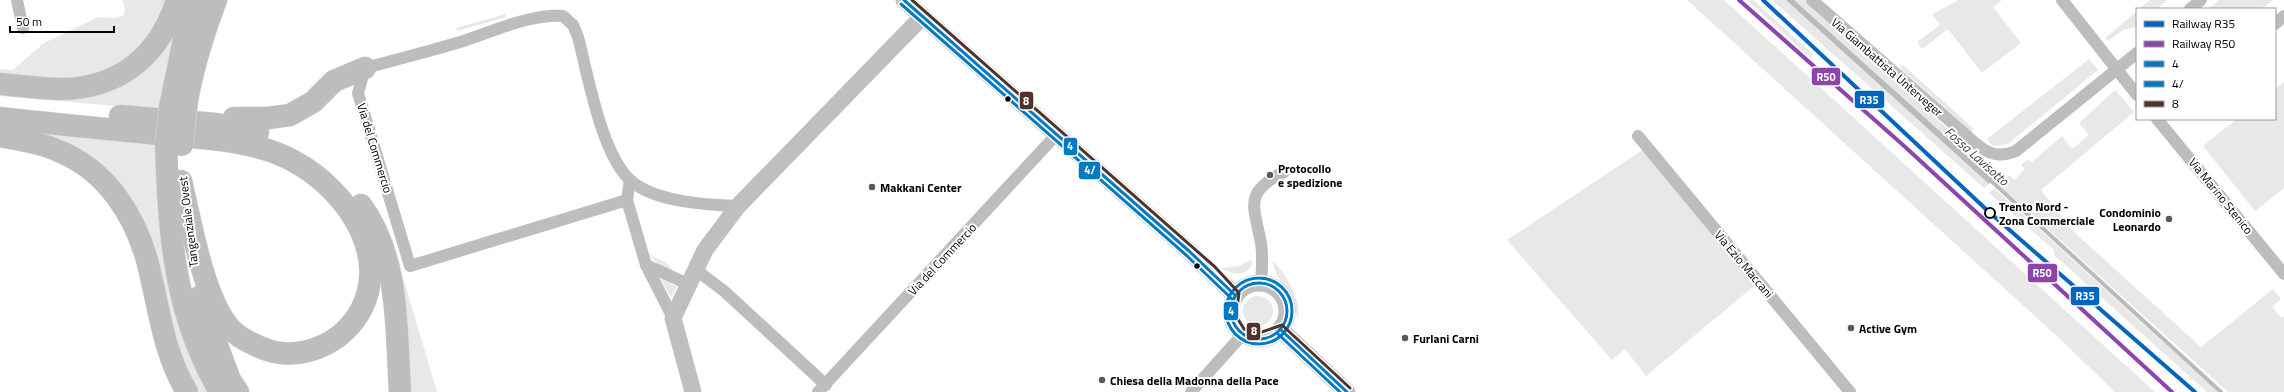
<svg xmlns="http://www.w3.org/2000/svg" width="2284" height="392" viewBox="0 0 2284 392" font-family="'Titillium Web',sans-serif">
<style>
.green{fill:#e8e8e8}
.water{fill:#bababa}
.lines{fill:none;stroke-linecap:round;stroke-linejoin:round}
.stream{stroke:#bababa;stroke-width:4}
.highway-casing{stroke:#dbdbdb;stroke-width:23}
.street{stroke:#bdbdbd;stroke-width:12}
.secondary{stroke:#bfbfbf;stroke-width:17}
.highway{stroke:#bdbdbd;stroke-width:22}
.highway-bridge-casing{stroke:#dbdbdb;stroke-width:23;stroke-linecap:butt}
.highway-bridge{stroke:#bdbdbd;stroke-width:22}
.bus-1-casing{stroke:#fff;stroke-width:6}
.bus-2-casing{stroke:#fff;stroke-width:6}
.bus-3-casing{stroke:#fff;stroke-width:6}
.bus-1{stroke:#007bc3;stroke-width:3}
.bus-2{stroke:#007bc3;stroke-width:3}
.bus-3{stroke:#52332a;stroke-width:3}
.rail-1-casing{stroke:#fff;stroke-width:7}
.rail-2-casing{stroke:#fff;stroke-width:7}
.rail-1{stroke:#0065bd;stroke-width:4}
.rail-2{stroke:#8e44ad;stroke-width:4}
.bus-dot{fill:#000;stroke:#fff;stroke-width:1.5}
.poi-dot{fill:#595959;stroke:#fff;stroke-width:1.5}
.stop-dot{fill:#fff;stroke:#000;stroke-width:2}
.labels{text-anchor:middle;dominant-baseline:central;stroke-width:4;stroke-linejoin:round;paint-order:stroke}
.street-label{font-size:12px;fill:#000;stroke:#fff}
.poi-label{font-size:12px;font-weight:bold;fill:#000;stroke:#fff;text-anchor:start}
.stop-label{font-size:12px;font-weight:bold;fill:#000;stroke:#fff;text-anchor:start}
.water-label{font-size:13px;font-style:italic;fill:#3d3d3d;stroke:#fff}
.line-badge{stroke:#fff;stroke-width:1.5}
.badge-label{font-size:11px;text-anchor:middle;font-weight:bold;fill:#fff}
</style>
<rect width="100%" height="100%" fill="#fff"/>
<g class="green">
<path d="M122,0H170L158,30L125,65L79,79L0,77V69L13,70L44,43L98,17L116,18L124,15L125,8Z"/>
<path d="M1687,0H1724L2155,392H2115L2060,339Z"/>
<path d="M1747,0H1753L1813,54L1812,59Z"/>
<path d="M1772,0H1786L1989,184L1984,188Z"/>
<path d="M1794,0H1805L1998,174L1993,179Z"/>
<path d="M1959,0H2002L1993,7L2021,43L1982,73L1948,29L1922,49L1917,42L1940,25L1932,14Z"/>
<path d="M2150,0H2167L2157,9H2139Z"/>
<path d="M2219,0H2273L2262,9H2208Z"/>
<path d="M181,8L162,110L0,96V91H96Z"/>
<path d="M2137,11V27L2123,30L2108,41L2105,38Z"/>
<path d="M506,14V17L457,31L456,28Z"/>
<path d="M2089,59L2098,70L2008,144L1993,146L1987,139Z"/>
<path d="M1903,65L1974,129L1971,132L1900,68Z"/>
<path d="M2284,82V188L2255,211L2203,146L2237,119H2275V89Z"/>
<path d="M2115,90L2134,112L2041,190L2074,232L2201,347L2273,289L2281,299L2272,307L2281,318L2284,316V392H2228L1998,184L2009,175L2014,180L2025,169L2021,165L2027,160L2032,162L2062,136L2072,149L2089,135L2079,123Z"/>
<path d="M12,129L159,142L212,392H196L183,369L133,205Z"/>
<path d="M1644,149L1754,286L1646,376L1625,349L1612,360L1507,240Z"/>
<path d="M1994,188L2218,392H2207L2054,255V250L1989,193Z"/>
<path d="M393,244L437,392H407Z"/>
<path d="M649,254L666,263L680,277L661,268Z"/>
<path d="M1250,260L1253,262C1247,278 1234,275 1221,268L1239,266Z"/>
<path d="M1272,261C1286,271 1302,303 1298,320L1292,297L1277,276Z"/>
<path d="M660,278L677,287L671,297Z"/>
<circle cx="1258" cy="311" r="15"/>
</g>
<path class="water" d="M1786,0H1794L1993,179L1989,184Z"/>
<g class="lines">
<path class="stream" d="M1988,178L2221,392"/>
<g class="highway-casing">
<g id="highway">
<path d="M0,84C21,86 43,89 64,89C122,87 160,54 177,0"/>
<path d="M170,107L184,39L198,0"/>
<path d="M186,108C191,71 203,35 216,0"/>
<path d="M120,116L216,124L258,132"/>
<path d="M0,118C53,124 105,129 158,134C204,139 256,139 297,163C345,190 389,252 362,308C352,327 339,339 320,347C300,355 281,356 262,348C250,343 237,337 229,327C203,296 191,222 181,181"/>
<path d="M234,118H268L290,115L313,102L334,81L365,68"/>
<path d="M0,136C21,140 42,143 61,152C106,171 134,214 147,260C159,305 162,350 187,392"/>
<path d="M166,143C168,214 172,288 201,354C206,367 213,379 220,392"/>
<path d="M361,205C400,258 396,329 400,392"/>
<path d="M199,297L230,380L238,392"/>
</g>
</g>
<g class="street">
<path d="M17,0L23,28"/>
<path d="M1812,0L1975,143C1988,154 1999,158 2016,151L2137,53"/>
<path d="M2062,0L2137,95"/>
<path d="M2190,9L2201,0"/>
<path d="M2275,24L2284,16"/>
<path d="M2157,119L2284,274"/>
<path d="M1638,136L1850,392"/>
<path d="M630,180L627,200L646,265L673,318"/>
<path d="M627,200L410,266L358,93L365,68C395,60 426,52 457,43C490,33 527,14 563,16L573,25L578,37C588,75 601,153 630,180C654,202 706,205 738,206"/>
<path d="M646,265L688,284"/>
<path d="M695,269L724,291L826,385"/>
<path d="M1261,283C1262,270 1263,256 1261,243C1254,206 1243,192 1284,172"/>
<path d="M818,392L1057,134"/>
<path d="M1191,392L1243,334"/>
</g>
<g class="secondary">
<path d="M904,0L1189,251L1235,295"/>
<circle cx="1259" cy="311" r="28"/>
<path d="M1280,329L1347,392"/>
<path d="M693,392L673,318L705,250L738,206L923,16"/>
</g>
<use href="#highway" class="highway"/>
<g class="highway-bridge-casing">
<g id="highway-bridge">
<path d="M166,143L170,107"/>
<path d="M182,145L186,108"/>
</g>
</g>
<use href="#highway-bridge" class="highway-bridge"/>
<g class="bus-1-casing">
<g id="bus-1">
<path d="M904,0L1189,251L1235,295"/>
<circle cx="1259" cy="311" r="28"/>
<path d="M1280,329L1347,392"/>
</g>
</g>
<g class="bus-2-casing">
<g id="bus-2">
<path d="M901,4L1186,255L1232,299"/>
<circle cx="1259" cy="311" r="33"/>
<path d="M1277,333L1340,392"/>
</g>
</g>
<g class="bus-3-casing">
<path id="bus-3" d="M912,0L1215,267L1239,293L1236,316L1244,329L1259,333L1282,325L1350,388"/>
</g>
<use href="#bus-1" class="bus-1"/>
<use href="#bus-2" class="bus-2"/>
<use href="#bus-3" class="bus-3"/>
<g class="rail-1-casing">
<path id="rail-1" d="M1763,0L1989,212L2195,392"/>
</g>
<g class="rail-2-casing">
<path id="rail-2" d="M1739,0L1903,145L2172,392"/>
</g>
<use href="#rail-1" class="rail-1"/>
<use href="#rail-2" class="rail-2"/>
</g>
<g class="bus-dot">
<circle cx="1008" cy="99" r="3.5"/>
<circle cx="1197" cy="266" r="3.5"/>
</g>
<g class="poi-dot">
<circle cx="1270" cy="175" r="4"/>
<circle cx="872" cy="187" r="4"/>
<circle cx="2169" cy="219" r="4"/>
<circle cx="1851" cy="328" r="4"/>
<circle cx="1405" cy="338" r="4"/>
<circle cx="1102" cy="380" r="4"/>
</g>
<circle class="stop-dot" cx="1990" cy="213" r="5"/>
<g class="labels">
<g class="street-label">
<text transform="translate(1887 67) rotate(41)">Via Giambattista Unterveger</text>
<text transform="translate(375 148) rotate(73)">Via del Commercio</text>
<text transform="translate(2221 196) rotate(51)">Via Marino Stenico</text>
<text transform="translate(188 222) rotate(-97)">Tangenziale Ovest</text>
<text transform="translate(942 259) rotate(-47)">Via del Commercio</text>
<text transform="translate(1744 264) rotate(50)">Via Ezio Maccani</text>
</g>
<g class="poi-label">
<text x="1278" y="168">Protocollo<tspan x="1278" dy="14">e spedizione</tspan></text>
<text x="880" y="187">Makkani Center</text>
<text x="2161" y="212" text-anchor="end">Condominio<tspan x="2161" dy="14">Leonardo</tspan></text>
<text x="1859" y="328">Active Gym</text>
<text x="1413" y="338">Furlani Carni</text>
<text x="1110" y="380">Chiesa della Madonna della Pace</text>
</g>
<g class="stop-label">
<text x="1999" y="206">Trento Nord -<tspan x="1999" dy="14">Zona Commerciale</tspan></text>
</g>
<g class="water-label">
<text transform="translate(1977 156) rotate(42)">Fossa Lavisotto</text>
</g>
</g>
<g class="line-badge">
<rect x="1811" y="67" width="30" height="19" rx="4" fill="#8e44ad"/>
<rect x="1854" y="90" width="31" height="19" rx="4" fill="#0065bd"/>
<rect x="1019" y="91" width="15" height="19" rx="4" fill="#52332a"/>
<rect x="1063" y="137" width="15" height="19" rx="4" fill="#007bc3"/>
<rect x="1078" y="161" width="23" height="19" rx="4" fill="#007bc3"/>
<rect x="2027" y="263" width="31" height="20" rx="4" fill="#8e44ad"/>
<rect x="2070" y="286" width="30" height="20" rx="4" fill="#0065bd"/>
<rect x="1223" y="301" width="16" height="20" rx="4" fill="#007bc3"/>
<rect x="1246" y="322" width="15" height="19" rx="4" fill="#52332a"/>
</g>
<g class="badge-label">
<text x="1826" y="81">R50</text>
<text x="1869" y="104">R35</text>
<text x="1026" y="105">8</text>
<text x="1070" y="150">4</text>
<text x="1090" y="174">4/</text>
<text x="2042" y="277">R50</text>
<text x="2085" y="300">R35</text>
<text x="1231" y="315">4</text>
<text x="1254" y="335">8</text>
</g>
<rect x="2136" y="8" width="140" height="112" fill="#ffffff" stroke="#999999"/>
<rect x="2144" y="21" width="20" height="6" fill="#0065bd" stroke="#999999"/>
<text x="2172" y="28" font-size="12" fill="#000000">Railway R35</text>
<rect x="2144" y="41" width="20" height="6" fill="#8e44ad" stroke="#999999"/>
<text x="2172" y="48" font-size="12" fill="#000000">Railway R50</text>
<rect x="2144" y="61" width="20" height="6" fill="#007bc3" stroke="#999999"/>
<text x="2172" y="68" font-size="12" fill="#000000">4</text>
<rect x="2144" y="81" width="20" height="6" fill="#007bc3" stroke="#999999"/>
<text x="2172" y="88" font-size="12" fill="#000000">4/</text>
<rect x="2144" y="101" width="20" height="6" fill="#52332a" stroke="#999999"/>
<text x="2172" y="108" font-size="12" fill="#000000">8</text>
<path d="M10 26v6h104v-6" fill="none" stroke="#000000" stroke-width="2"/>
<text x="16" y="26" font-size="12" fill="#000000" stroke="#ffffff" stroke-width="3" paint-order="stroke">50 m</text>
</svg>
